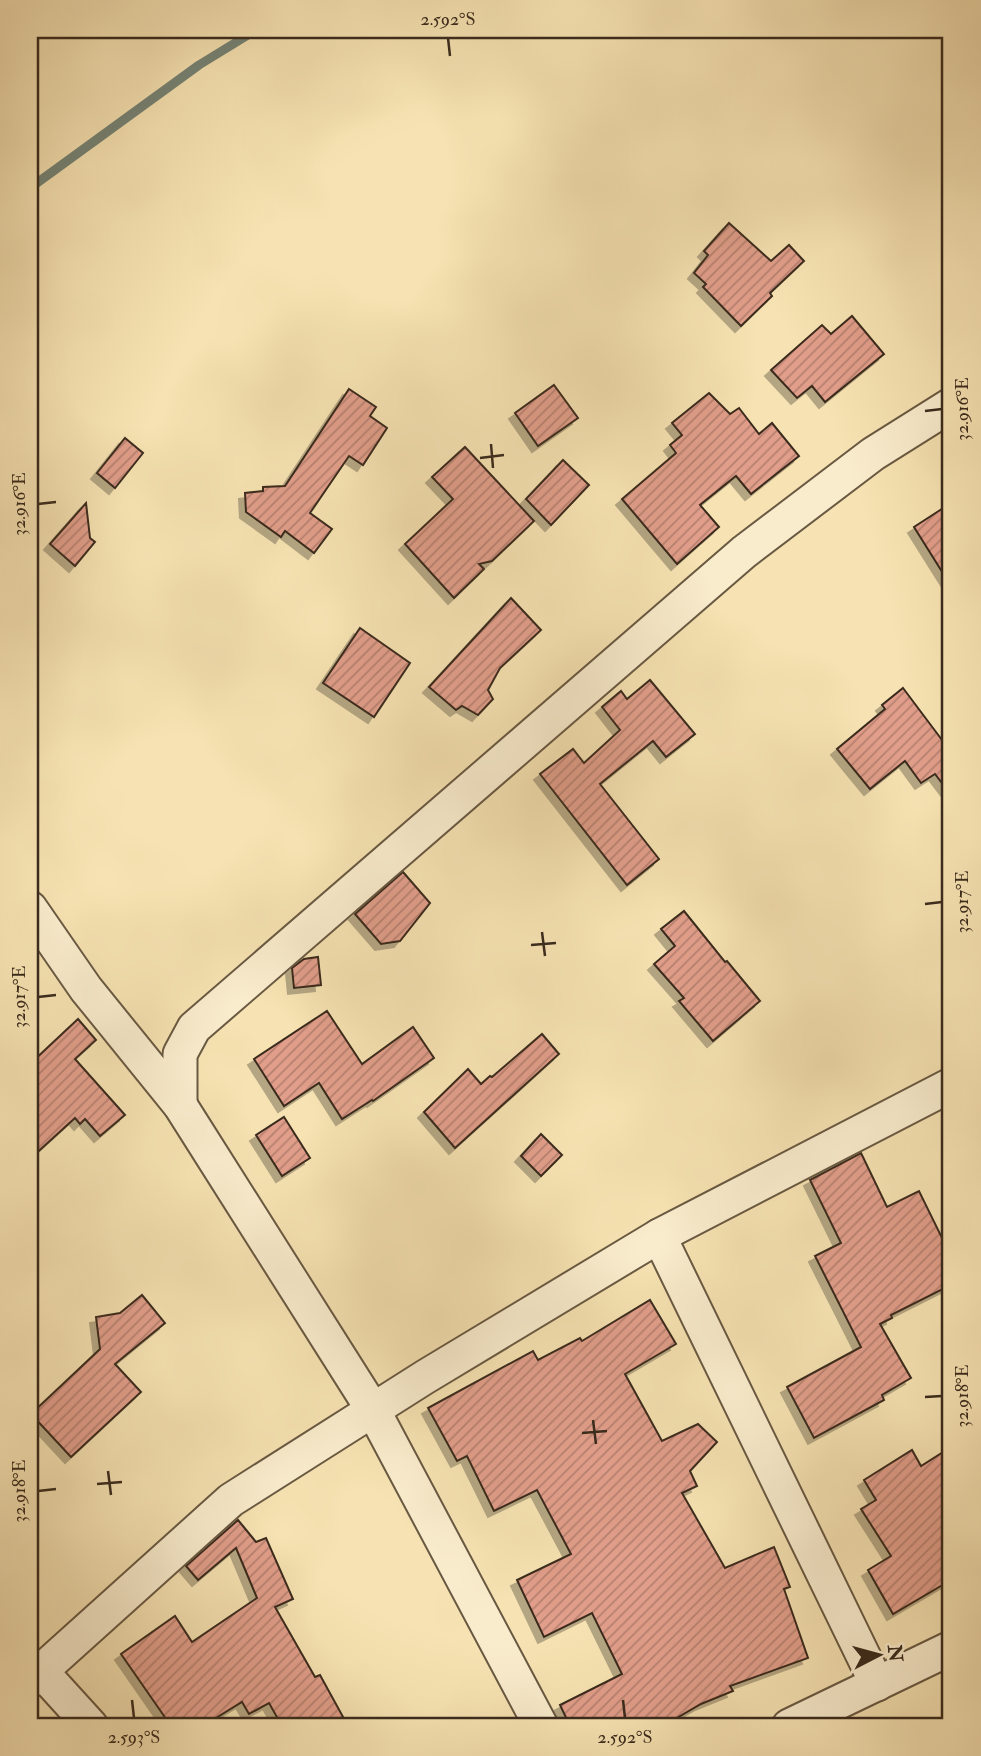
<svg xmlns="http://www.w3.org/2000/svg" width="981" height="1756" viewBox="0 0 981 1756" font-family="'IM FELL Double Pica',serif">
<style>
.lines{fill:none;stroke-linecap:round;stroke-linejoin:round}
.stream{stroke:#758375;stroke-width:9}
.building{fill:url(#building-hatch);stroke:#3a2b1d;stroke-width:2;filter:url(#shadow)}
.minor-casing{stroke:#695942;stroke-width:37}
.minor{stroke:#f9eccd;stroke-width:33}
.ticks{fill:none;stroke:#3a2b1d;stroke-width:2.5}
.neatline{fill:none;stroke:#3a2b1d;stroke-width:2.5}
.ticks-label{font-size:18px;text-anchor:middle;fill:#3a2b1d}
</style>
<defs>
<pattern id="building-hatch" width="6" height="6" patternUnits="userSpaceOnUse" patternTransform="scale(1.75)"><rect width="6" height="6" fill="#e19e8a"/><path d="M-1 1l2-2M0 6l6-6M5 7l2-2" fill="none" stroke="#b78170"/></pattern>
<filter id="shadow"><feDropShadow dx="-6" dy="6" stdDeviation="0" flood-color="#0004"/></filter>
</defs>
<rect width="100%" height="100%" fill="#f6e2b2"/>
<filter id="stains"><feTurbulence type="fractalNoise" baseFrequency=".00286" numOctaves="4"/><feColorMatrix values="0 0 0 0 .2 0 0 0 0 .09 0 0 0 0 .02 0 0 0 .5 -.17"/></filter>
<radialGradient id="worn" r=".72"><stop offset=".6" stop-color="#630" stop-opacity="0"/><stop offset="1" stop-color="#630" stop-opacity=".3"/></radialGradient>
<g class="lines">
<path class="stream" d="M30,188L199,65L256,30"/>
</g>
<g class="building">
<path d="M729,223L771,261L789,245L804,261L770,293L772,296L741,326L703,287L706,284L694,273L708,255L704,251Z"/>
<path d="M852,316L884,354L825,402L812,386L797,398L771,370L822,325L831,334Z"/>
<path d="M554,385L578,418L538,446L515,413Z"/>
<path d="M349,389L376,407L370,416L387,428L363,465L349,456L310,513L332,529L314,553L285,531L281,537L246,512L245,493L263,491V487L285,486Z"/>
<path d="M709,393L730,414L739,408L759,434L772,423L799,456L751,494L736,476L700,505L719,527L677,564L622,499L676,453L670,445L682,435L672,423Z"/>
<path d="M125,438L143,453L115,488L97,473Z"/>
<path d="M465,447L534,521L492,561L479,564L484,569L454,598L405,544L453,499L432,477Z"/>
<path d="M563,460L589,485L551,525L526,499Z"/>
<path d="M86,503L90,538L95,542L75,566L50,544Z"/>
<path d="M951,503V586L914,527Z"/>
<path d="M511,598L541,630L500,668L488,690L493,699L478,715L462,706L456,710L429,687Z"/>
<path d="M360,628L410,663L374,717L323,683Z"/>
<path d="M650,680L695,734L666,757L653,741L600,784L659,859L627,885L540,774L573,749L584,763L620,730L602,707L621,691L627,699Z"/>
<path d="M903,688L951,752V795L935,774L921,783L905,761L870,789L837,749L885,709L882,705Z"/>
<path d="M403,872L430,903L400,941L381,944L355,914Z"/>
<path d="M684,911L725,962L727,961L760,1001L713,1041L679,1001L684,998L654,964L675,946L661,929Z"/>
<path d="M318,957L321,985L294,988L292,968L304,959Z"/>
<path d="M327,1011L362,1064L413,1027L434,1058L373,1101L372,1100L342,1119L319,1083L284,1106L254,1059Z"/>
<path d="M78,1019L96,1040L75,1059L125,1115L100,1136L85,1119L80,1124L75,1118L30,1159V1064Z"/>
<path d="M542,1034L559,1054L455,1148L424,1112L468,1069L481,1084L490,1076L492,1077Z"/>
<path d="M284,1117L310,1158L282,1176L256,1135Z"/>
<path d="M541,1134L562,1155L541,1176L521,1156Z"/>
<path d="M861,1153L887,1207L919,1191L942,1238L951,1234V1285L891,1315L892,1318L880,1324L911,1378L882,1395L884,1400L814,1438L787,1387L861,1347L815,1256L841,1243L810,1180Z"/>
<path d="M142,1295L165,1323L115,1364L141,1392L71,1457L31,1414L100,1349L96,1317L120,1313Z"/>
<path d="M650,1300L676,1344L625,1374L662,1441L698,1424L717,1442L690,1471L697,1486L682,1493L725,1568L774,1547L790,1587L784,1589L808,1658L730,1686L733,1691L701,1704L663,1726H570L560,1705L622,1674L592,1613L544,1637L517,1580L571,1554L537,1490L494,1511L467,1456L457,1461L428,1408L533,1351L538,1360L580,1338L582,1341Z"/>
<path d="M951,1447V1580L893,1614L868,1570L891,1556L861,1509L876,1500L864,1480L912,1450L921,1466Z"/>
<path d="M238,1520L256,1542L266,1538L293,1599L275,1607L315,1677L320,1675L348,1726H282L269,1703L249,1714L242,1702L203,1726H171L121,1654L175,1616L192,1642L257,1598L236,1548L198,1580L186,1566Z"/>
</g>
<g class="lines">
<g class="minor-casing">
<g id="minor">
<path d="M30,908L86,989L180,1105L373,1410L541,1726"/>
<path d="M180,1105V1054L194,1028L744,552L873,454L951,405"/>
<path d="M659,1236L877,1684"/>
<path d="M41,1671L91,1726"/>
<path d="M30,1681L231,1500L425,1377L659,1236L951,1085"/>
<path d="M789,1726L951,1648"/>
</g>
</g>
<use href="#minor" class="minor"/>
</g>
<path class="ticks" d="M448,38L450,56M925,411L942,409M491,444L493,468M480,458L504,455M38,504L56,502M925,904L942,902M542,932L545,956M531,945L556,943M38,997L56,995M925,1397L942,1396M593,1420L596,1444M582,1433L607,1431M108,1471L111,1495M97,1484L122,1482M38,1491L56,1489M132,1700L134,1718M623,1700L625,1718"/>
<rect width="981" height="1756" fill="none" stroke="#f6e2b2" stroke-width="77"/>
<g transform="translate(879 1655) rotate(84)" stroke="#f9eccd" stroke-width="5" paint-order="stroke">
<path d="M0-5L12 26L0 18L-12 26Z" fill="#3a2b1d"/>
<text y="-10" font-size="19" font-weight="bold" text-anchor="middle" fill="#3a2b1d">N</text>
</g>
<rect x="38" y="38" width="904" height="1680" class="neatline"/>
<g class="ticks-label">
<text x="448" y="25">2.592°S</text>
<text transform="translate(962 409) rotate(-90)" y="6">32.916°E</text>
<text transform="translate(19 504) rotate(-90)" y="6">32.916°E</text>
<text transform="translate(962 902) rotate(-90)" y="6">32.917°E</text>
<text transform="translate(19 997) rotate(-90)" y="6">32.917°E</text>
<text transform="translate(962 1396) rotate(-90)" y="6">32.918°E</text>
<text transform="translate(19 1491) rotate(-90)" y="6">32.918°E</text>
<text x="134" y="1743">2.593°S</text>
<text x="625" y="1743">2.592°S</text>
</g>
<rect width="100%" height="100%" filter="url(#stains)"/>
<rect width="100%" height="100%" fill="url(#worn)"/>
</svg>
